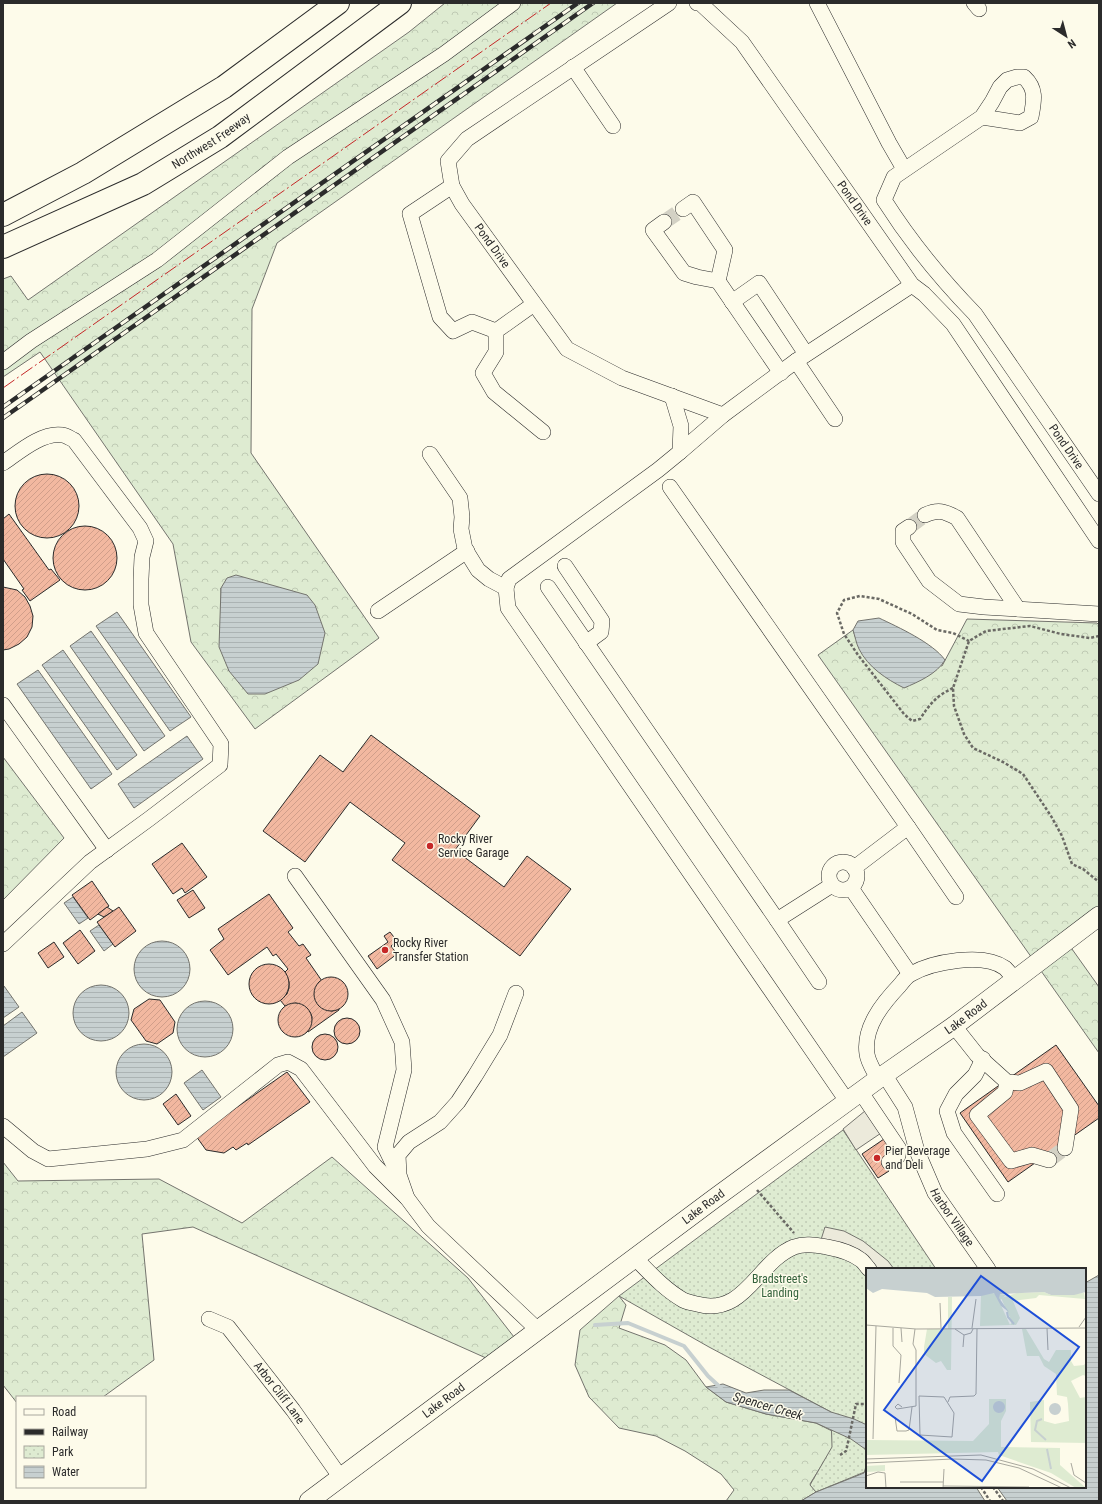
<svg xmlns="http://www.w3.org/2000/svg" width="1102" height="1504" viewBox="0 0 1102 1504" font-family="'Roboto Condensed',sans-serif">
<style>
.forest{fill:url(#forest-crowns);stroke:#74746e;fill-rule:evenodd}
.park{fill:url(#park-dots);stroke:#74746e}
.parking{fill:#eceadb;stroke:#74746e}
.water{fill:url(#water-rules);stroke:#74746e}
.pier{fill:#fdfbea;stroke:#74746e}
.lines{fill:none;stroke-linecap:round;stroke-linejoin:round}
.stream{stroke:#c7d0d0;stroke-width:4}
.building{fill:url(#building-hatch);stroke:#2b2b2b}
.minor-tunnel{stroke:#d3d1c4;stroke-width:15;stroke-dasharray:15 8;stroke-linecap:butt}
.minor-casing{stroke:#2b2b2b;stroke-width:16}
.major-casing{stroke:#2b2b2b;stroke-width:20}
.highway-casing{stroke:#2b2b2b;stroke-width:24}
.path{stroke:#6a6964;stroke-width:2.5;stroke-dasharray:3 2;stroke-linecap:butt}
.minor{stroke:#fdfbea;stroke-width:15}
.major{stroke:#fdfbea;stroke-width:19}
.highway{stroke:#fdfbea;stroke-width:22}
.rail-casing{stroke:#2b2b2b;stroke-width:4.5}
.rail{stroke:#fdfbea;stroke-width:3;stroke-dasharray:9;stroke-linecap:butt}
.power{stroke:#c62828;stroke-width:1;stroke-dasharray:14 3 2 3;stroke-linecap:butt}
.poi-dot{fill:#c62828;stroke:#fdfbea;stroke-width:1.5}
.labels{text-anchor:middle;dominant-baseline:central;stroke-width:3;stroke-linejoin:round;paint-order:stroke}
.street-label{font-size:12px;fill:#2b2b2b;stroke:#fdfbea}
.poi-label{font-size:12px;fill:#2b2b2b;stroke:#fdfbea;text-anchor:start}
.park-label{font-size:12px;fill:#34623c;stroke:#fdfbea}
.water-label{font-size:13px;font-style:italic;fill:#2b2b2b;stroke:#fdfbea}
.inset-river{fill:none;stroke:#c7d0d0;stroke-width:2}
.inset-road{fill:none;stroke:#a9a89e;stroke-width:1}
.view{fill:#1d4ed8;fill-opacity:0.15;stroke:#1d4ed8;stroke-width:2}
.inset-edge{fill:none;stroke:#2b2b2b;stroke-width:2}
</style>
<defs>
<pattern id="forest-crowns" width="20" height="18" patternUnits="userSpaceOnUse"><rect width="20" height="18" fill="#deebd1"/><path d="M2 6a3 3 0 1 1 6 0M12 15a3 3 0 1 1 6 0" fill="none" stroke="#bfcab4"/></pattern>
<pattern id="park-dots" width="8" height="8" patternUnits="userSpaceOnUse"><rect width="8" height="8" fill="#deebd1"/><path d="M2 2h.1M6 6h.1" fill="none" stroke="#bfcab4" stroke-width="1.8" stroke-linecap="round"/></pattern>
<pattern id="water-rules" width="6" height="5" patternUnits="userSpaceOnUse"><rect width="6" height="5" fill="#c7d0d0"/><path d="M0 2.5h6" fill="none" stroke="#abb3b3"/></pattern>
<pattern id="building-hatch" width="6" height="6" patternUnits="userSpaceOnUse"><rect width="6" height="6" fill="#f2b8a0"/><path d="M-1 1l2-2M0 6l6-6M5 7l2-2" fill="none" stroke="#d09e8a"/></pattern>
</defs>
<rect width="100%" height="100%" fill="#fdfbea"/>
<g class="forest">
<path d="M445,3H617L277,243L252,309L251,453L379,638L255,729L191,642L173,544L40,352L3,377V279L11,276L28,300L409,32ZM221,588L229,671L221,611Z"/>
<path d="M967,619L1097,623L1099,625V907L1062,935L1099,987V1053L818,655L853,630L859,648L942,666Z"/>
<path d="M3,757L64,838L3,900Z"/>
<path d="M332,1157L468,1278L514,1337L486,1358L193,1227L142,1234L154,1360L103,1397H17V1403L3,1385V1162L18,1181L159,1179L242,1223Z"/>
<path d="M619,1296L626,1305L619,1328L665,1345L686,1360L706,1387L726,1402L766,1414L816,1423L832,1431L833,1447L810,1484L816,1492L801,1501H726L734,1490L721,1474L685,1451L656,1436L619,1428L589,1397L575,1365L580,1330Z"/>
</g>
<path class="park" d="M843,1130L936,1269H867V1471L816,1492L810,1485L832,1447L831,1412L709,1347L619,1296Z"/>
<g class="parking">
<path d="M871,1106L890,1127L856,1150L843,1129Z"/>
<path d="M825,1227L844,1231L863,1241L888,1261L894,1269H869L819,1246Z"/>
</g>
<g class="water">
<path d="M236,575L307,595L315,605L325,633L318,664L299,680L265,694H248L229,671L219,647L221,588L227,578Z"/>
<path d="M117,612L191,717L170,731L96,626Z"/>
<path d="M879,618C898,627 933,643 945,660C937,674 918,682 904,688C886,679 868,667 859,649C856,643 855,636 853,630L858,621Z"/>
<path d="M91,631L165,736L144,751L70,646Z"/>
<path d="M63,650L137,755L117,770L42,665Z"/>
<path d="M38,670L112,774L91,789L17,684Z"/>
<path d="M187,736L203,759L134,808L118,784Z"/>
<path d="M73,897L88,918L79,924L64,903Z"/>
<path d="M99,925L113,944L104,951L90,931Z"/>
<circle cx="162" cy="969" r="28"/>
<circle cx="101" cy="1013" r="28"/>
<path d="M4,986L19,1007L3,1018V987Z"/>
<circle cx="205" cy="1029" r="28"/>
<path d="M22,1012L37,1033L3,1057V1026Z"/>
<circle cx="144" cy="1072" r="28"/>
<path d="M202,1070L221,1097L203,1110L184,1083Z"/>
<path d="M1099,1275V1501H801L816,1492L864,1473L867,1463V1487H1085V1283Z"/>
<path d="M723,1384L746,1393L764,1390H789L831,1412L854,1419L867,1425V1455L865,1449L851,1439L816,1423L766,1414L726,1402L706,1387Z"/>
</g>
<path class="pier" d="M976,1487H997L1007,1501H985Z"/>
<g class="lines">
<path class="stream" d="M595,1325L628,1323L684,1346L708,1376L721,1388"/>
</g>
<g class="building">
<circle cx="47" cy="506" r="32"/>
<path d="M9,514L49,570L51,569L60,580L30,601L22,590L24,589L3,559V519Z"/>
<circle cx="85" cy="558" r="32"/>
<path d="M3,587L17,590L25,597L30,606L33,616L32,627L27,637L19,644L9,649L3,650Z"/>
<path d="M371,735L480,816L455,850L504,887L527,856L571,889L520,956L392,860L405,843L350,802L305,862L263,831L320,755L343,772Z"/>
<path d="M182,843L207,877L185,893L182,888L173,894L152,864Z"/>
<path d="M92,881L109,906L90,920L72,895Z"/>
<path d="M193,890L205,908L189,918L177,900Z"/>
<path d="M269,894L293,928L288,932L299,946L303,944L311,955L306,958L322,981L316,989V1000L318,1004L327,1010L332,1011L339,1009V1010L308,1032L307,1031L311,1023L312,1017L310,1012L306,1008L296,1003L285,1006L280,1000L287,994L289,988V982L285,972L288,969L276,954L273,956L267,947L228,975L210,950L224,939L218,929Z"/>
<path d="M107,907L113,911L104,917L98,914Z"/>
<path d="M119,907L136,931L115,947L97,922Z"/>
<path d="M80,930L95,951L78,964L63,943Z"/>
<path d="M390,932L397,941L391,946L397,954L377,969L368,956L388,942L384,936Z"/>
<path d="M54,942L64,957L48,968L38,953Z"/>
<circle cx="269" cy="984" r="20"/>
<circle cx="331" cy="994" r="17"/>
<path d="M149,999L160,1000L175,1022L173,1033L157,1044L146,1041L131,1020L134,1009Z"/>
<circle cx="295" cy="1020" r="17"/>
<circle cx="347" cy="1031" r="13"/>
<circle cx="325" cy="1047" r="13"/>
<path d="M1056,1045L1099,1106V1118L1008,1182L960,1113Z"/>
<path d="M287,1072L310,1102L248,1145L247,1143L236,1150L233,1147L224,1153L206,1150L196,1136Z"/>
<path d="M176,1094L191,1116L178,1125L163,1104Z"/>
<path d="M884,1139L895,1154L883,1162L889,1171L878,1178L862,1154Z"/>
</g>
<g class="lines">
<g class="minor-tunnel">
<path d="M664,222L683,209"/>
<path d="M909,527L925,515"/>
<path d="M1049,1160L1065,1148"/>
</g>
<g class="minor-casing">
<g id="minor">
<path id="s1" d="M669,3L467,139L448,161L452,186L462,204L567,349L622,378L723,415L796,361L912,285"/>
<path id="s2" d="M697,3H700L742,42L912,285L924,294L953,324L1099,541"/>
<path d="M817,3L889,143L904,169"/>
<path d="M974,3L979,9"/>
<path d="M573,67L613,126"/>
<path id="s3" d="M982,117L1020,123L1031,117C1034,101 1037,89 1024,77H1017L1007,80L1000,87L992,102L982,117L894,177L884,200C910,241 941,279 975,314L1099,494"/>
<path d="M452,186L410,214L440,317L453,331L472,322L496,331"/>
<path d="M664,222L653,230L684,273L697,277L718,281L725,250L693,202L683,209"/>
<path d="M718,281L781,373"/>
<path d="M732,302L759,283L806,354"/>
<path d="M534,304L496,331V352L483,373L494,392L543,432"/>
<path d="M796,361L835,419"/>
<path d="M3,362L31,341L157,260L288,157L444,54L513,3"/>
<path d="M672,396L681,426L680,452L658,470L509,579L506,588L508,608L847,1101"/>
<path d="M680,452L723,415"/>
<path d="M430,454L460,498L462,517L461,529L465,549L478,570L489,579L506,588"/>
<path d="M3,463C19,452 42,432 62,435C66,435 71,439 74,440L140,528L146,541L142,557L141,579V605L146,633L221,744L220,765L149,819L90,862L3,944"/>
<path d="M670,487L908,827L854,868"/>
<path d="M925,515C938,509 944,511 957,518L1018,609"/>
<path d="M909,527L903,531V542L929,581L959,604L984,607L1099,614"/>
<path d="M565,566L602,621L601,632L586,643"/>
<path d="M548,587L777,920L832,885"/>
<path d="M378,611L467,551"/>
<path d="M3,705L107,850"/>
<path d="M908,827L956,897"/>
<circle cx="843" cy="876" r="14"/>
<path d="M295,876L383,1000L402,1042L404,1070L385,1147L397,1172"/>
<path d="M851,888L910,974"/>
<path d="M777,920L819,982"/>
<path d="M516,993L500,1035L475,1076L458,1102L440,1122L409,1142L398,1155L399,1175L407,1198L428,1226L538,1330"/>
<path d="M954,1026L977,1055L1007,1082L1020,1083L1046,1071L1071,1109L1065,1148"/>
<path d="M983,1059L975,1075L956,1094L947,1111L954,1133L997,1194"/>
<path id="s4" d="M884,1074L905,1107L917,1151L935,1193L988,1269"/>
<path d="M878,1079C874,1071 868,1062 867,1054C863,1027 883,1003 900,985C903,981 907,976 911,974C932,962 983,952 1005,968C1008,971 1012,976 1015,980"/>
<path d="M1007,1082L1005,1092L977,1115L1011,1161L1032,1155L1049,1160"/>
<path d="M860,1091L899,1149L898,1156L889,1162"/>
<path d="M3,1126L33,1151L48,1159L147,1149L183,1140L278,1065L288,1062L301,1069L375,1166L407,1198"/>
<path d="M635,1258C650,1273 664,1289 683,1300C687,1302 692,1303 697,1304C745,1317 757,1262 794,1247C805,1243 815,1245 827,1247C838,1249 852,1253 861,1260C864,1262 866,1266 869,1269"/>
<path id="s5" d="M209,1319L228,1327L293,1410L341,1478"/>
</g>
</g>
<g class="major-casing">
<g id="major">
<path id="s6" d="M309,1501L715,1198L878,1079L954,1026L1099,916"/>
</g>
</g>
<g class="highway-casing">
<g id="highway">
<path d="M3,215L83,173L224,87L338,3"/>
<path id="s7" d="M3,247L143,184L220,137L400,3"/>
</g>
</g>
<g class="path">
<path d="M1099,636L1090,638L1061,634L1030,626L986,631L969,641L953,688L954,706L964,734L973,748L1003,762L1023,774L1051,816L1062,836L1072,864L1083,869L1099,882"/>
<path d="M953,688C936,696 930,704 920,719L912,721L904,714L858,655L844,634L837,613L844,600L860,596L879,599L912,614L937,630L953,633L969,641"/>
<path d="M757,1190L794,1233"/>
<path d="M840,1455L846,1451L847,1447L856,1404H867"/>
<path d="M981,1487L990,1501"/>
<path d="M993,1487L1003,1501"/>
</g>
<use href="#minor" class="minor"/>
<use href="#major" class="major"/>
<use href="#highway" class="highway"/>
<g class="rail-casing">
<g id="rail">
<path d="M3,407L578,3"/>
<path d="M3,418L593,3"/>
</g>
</g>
<use href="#rail" class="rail"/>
<path class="power" d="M3,388L551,3"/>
</g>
<g class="poi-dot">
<circle cx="430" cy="846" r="4"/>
<circle cx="385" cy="950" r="4"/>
<circle cx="877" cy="1158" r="4"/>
</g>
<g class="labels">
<g class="street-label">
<text stroke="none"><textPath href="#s7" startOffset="234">Northwest Freeway</textPath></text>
<text stroke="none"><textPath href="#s2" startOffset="257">Pond Drive</textPath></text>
<text stroke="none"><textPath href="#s1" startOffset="370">Pond Drive</textPath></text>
<text stroke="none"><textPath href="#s3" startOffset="595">Pond Drive</textPath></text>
<text stroke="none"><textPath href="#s6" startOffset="816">Lake Road</textPath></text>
<text stroke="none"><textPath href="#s6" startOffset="492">Lake Road</textPath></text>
<text stroke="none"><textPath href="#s4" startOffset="160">Harbor Village</textPath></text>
<text stroke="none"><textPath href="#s5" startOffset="104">Arbor Cliff Lane</textPath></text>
<text stroke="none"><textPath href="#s6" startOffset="168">Lake Road</textPath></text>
</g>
<g class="poi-label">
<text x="438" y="839">Rocky River<tspan x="438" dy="14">Service Garage</tspan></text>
<text x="393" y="943">Rocky River<tspan x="393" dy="14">Transfer Station</tspan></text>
<text x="885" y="1151">Pier Beverage<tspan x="885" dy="14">and Deli</tspan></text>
</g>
<g class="park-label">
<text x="780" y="1279">Bradstreet's<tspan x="780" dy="14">Landing</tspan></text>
</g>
<g class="water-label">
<text transform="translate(768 1406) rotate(16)">Spencer Creek</text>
</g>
</g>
<g transform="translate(866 1268)">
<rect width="220" height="220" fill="#fdfbea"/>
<path d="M178,24L185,27L218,25L219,31L173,27L170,30L147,33L154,50L150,57H144L146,54L135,30L151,25ZM82,29H86L85,102H81L75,93L70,95L58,86V79L61,61H82ZM156,61H160L178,91L183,94L190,82H205V93L208,98L218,97L220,94V108L217,107L205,113L214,130L220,129V175L165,174L164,134L178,132V153L189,156L203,153L202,136L201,129L191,127L190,106L178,98L173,88H161ZM123,131H140V143L135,153V179L194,180V197L220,220H210L185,205L133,187L132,184L0,187V172L107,173L123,156ZM19,197V203L0,204V198Z" fill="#deebd1"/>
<path d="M126,25L140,27L133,33L144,57L114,58L115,27Z" fill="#deebd1"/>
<path d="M0,0H220V24L208,27H185L178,24L134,26L133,30L143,44L135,38L128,25L115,28L69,29L61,25L16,21L7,25L0,20ZM127 139a6 6 0 1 1 12 0a6 6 0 1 1-12 0ZM183 141a6 6 0 1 1 12 0a6 6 0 1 1-12 0Z" fill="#c7d0d0"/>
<path class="inset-river" d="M141,44L142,49L148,56M176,151L171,153L169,162L180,172M181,181L185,201"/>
<path class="inset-road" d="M74,35L75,60M0,57L50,61L220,60M213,59L220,49M27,60V78L35,87L33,115M35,60L36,74M106,60L110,31M181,60L182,82M89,61L98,67L105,65L107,61M97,79L98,67M53,128L78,129L88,145L86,169L54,167ZM82,134L84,129L108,128L110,126L111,61M36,139L32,136L29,139L31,141L50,138V82L47,76L49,61M29,149L31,163H40L43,162L46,139M7,171L10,58M0,191L115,187L167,201L205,220M0,195L87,191L120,192L153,200L196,220M205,195L208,207L220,215M0,208L12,204L19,205L20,220M34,214H77M77,218L163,219M77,220L78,201"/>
<path class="view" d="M115,8L213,79L116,213L18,142Z"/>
<rect width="220" height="220" class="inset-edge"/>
</g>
<rect width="1102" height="1504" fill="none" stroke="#2b2b2b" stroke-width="8"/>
<rect x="16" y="1396" width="130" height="92" fill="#fdfbea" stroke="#a9a89e"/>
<rect x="24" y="1409" width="20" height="6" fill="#fdfbea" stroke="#a9a89e"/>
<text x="52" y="1416" font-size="12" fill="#2b2b2b">Road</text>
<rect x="24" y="1429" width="20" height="6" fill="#2b2b2b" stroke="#a9a89e"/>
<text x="52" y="1436" font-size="12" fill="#2b2b2b">Railway</text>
<rect x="24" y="1446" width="20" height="12" fill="url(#park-dots)" stroke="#a9a89e"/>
<text x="52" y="1456" font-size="12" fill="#2b2b2b">Park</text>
<rect x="24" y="1466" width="20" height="12" fill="url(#water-rules)" stroke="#a9a89e"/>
<text x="52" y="1476" font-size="12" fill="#2b2b2b">Water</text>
<g transform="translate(1066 36) rotate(144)" stroke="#fdfbea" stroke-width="3" paint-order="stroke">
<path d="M0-3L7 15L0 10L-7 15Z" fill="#2b2b2b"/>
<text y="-6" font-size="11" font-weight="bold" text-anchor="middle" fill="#2b2b2b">N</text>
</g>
</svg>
